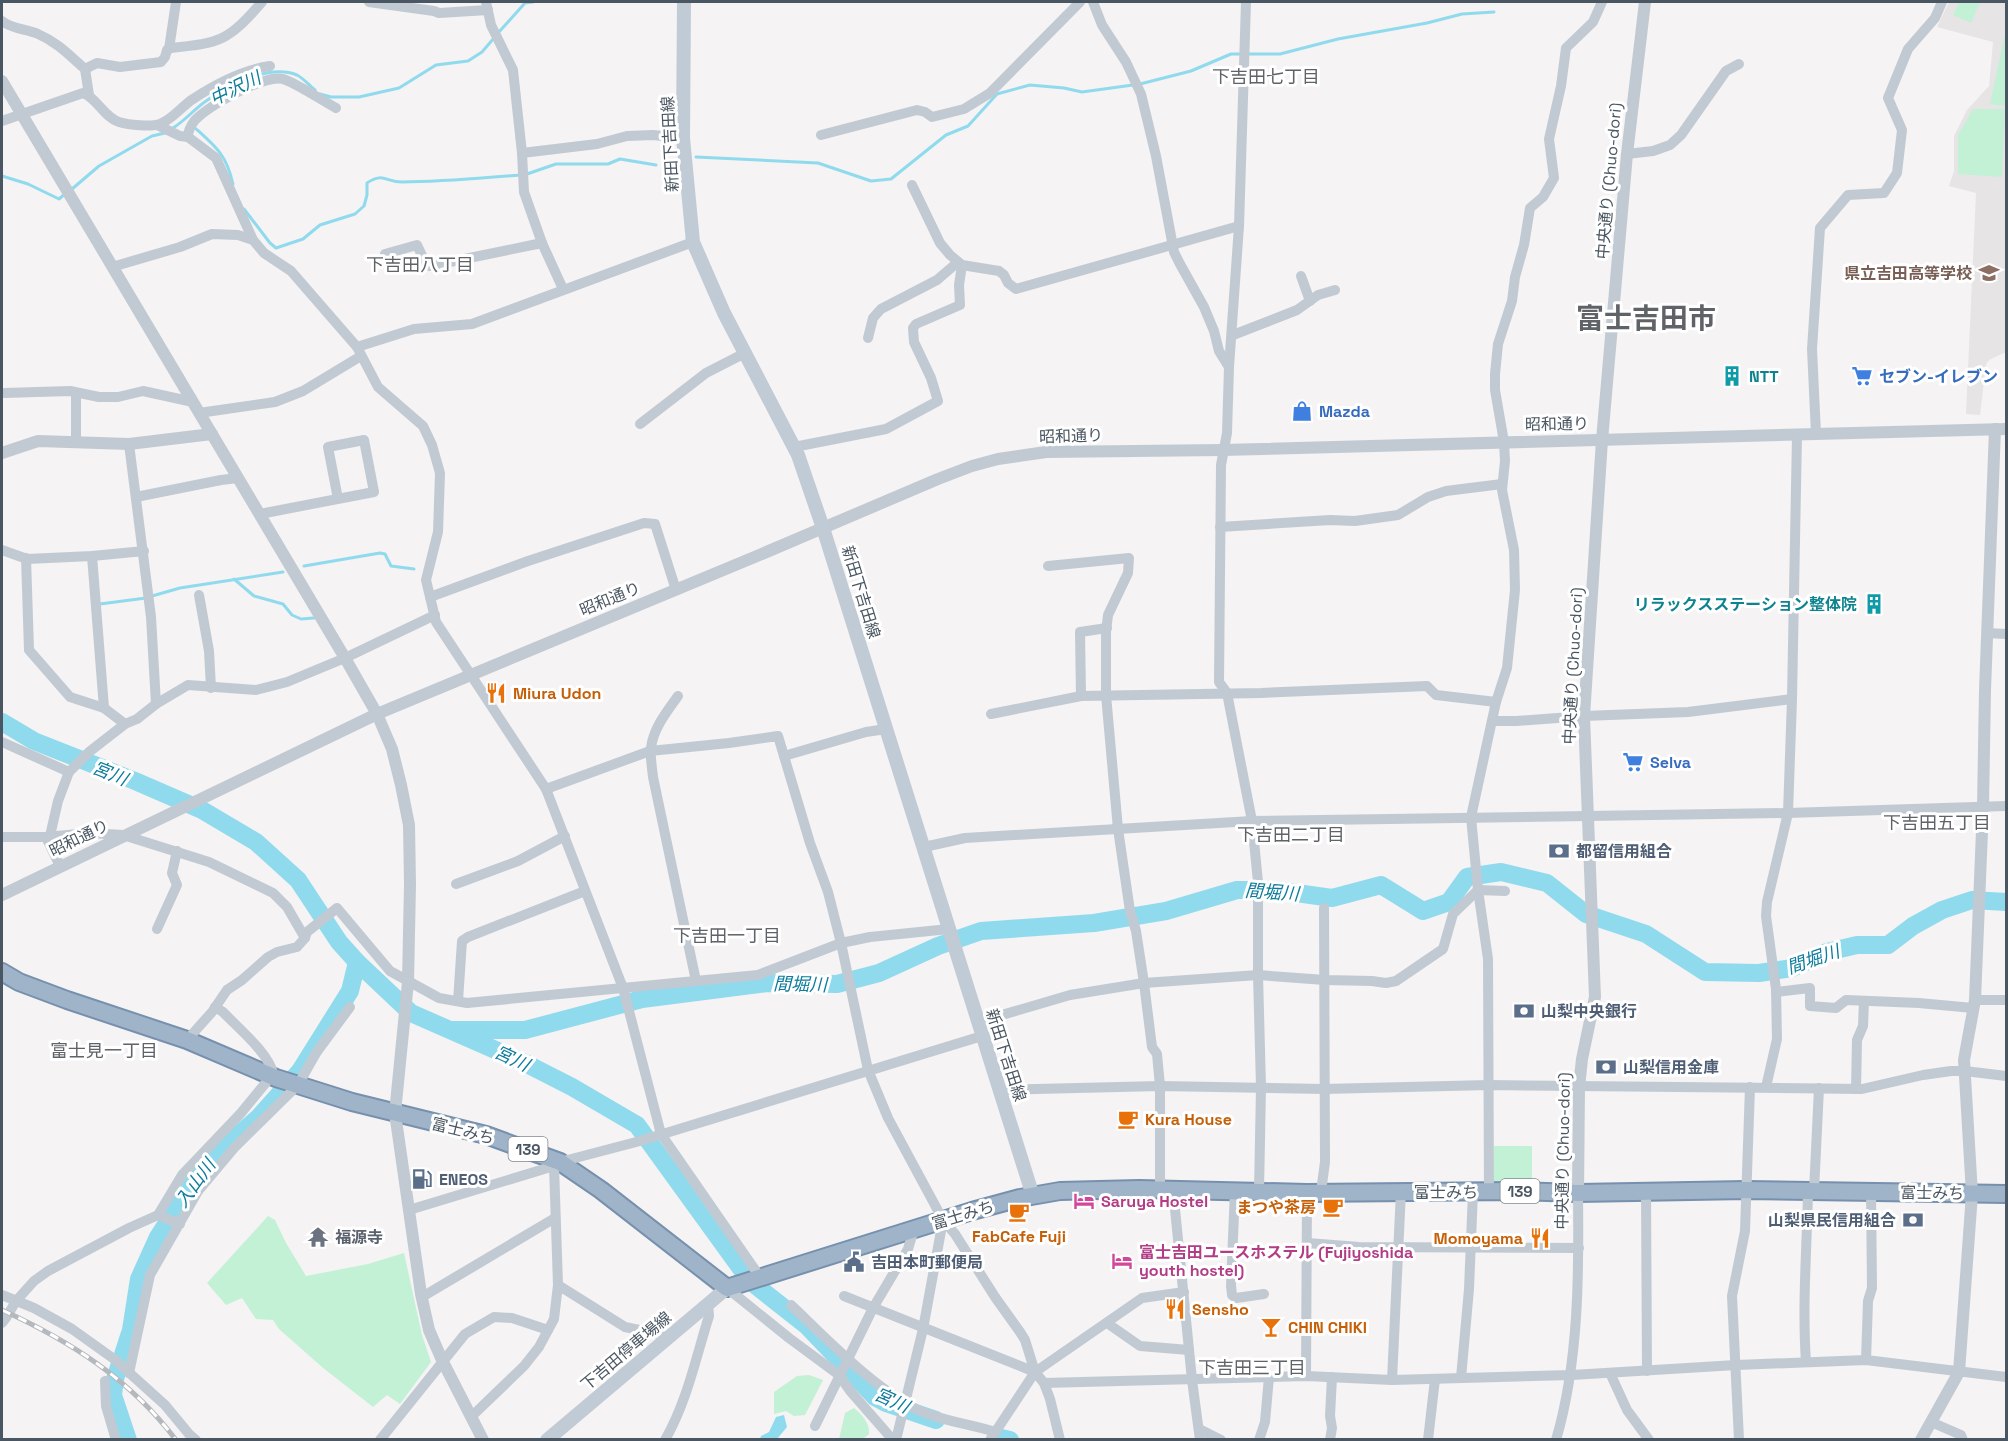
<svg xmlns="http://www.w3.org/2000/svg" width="2008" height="1441" viewBox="0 0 2008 1441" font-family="'Space Grotesk','Noto Sans JP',sans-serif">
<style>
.education{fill:#e6e4e5}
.green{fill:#c3f1d5}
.water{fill:#90daee}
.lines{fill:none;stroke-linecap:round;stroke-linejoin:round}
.stream{stroke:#90daee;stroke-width:3}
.river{stroke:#90daee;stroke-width:18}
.trunk-casing{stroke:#7690ad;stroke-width:20}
.minor{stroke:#c1cad2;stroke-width:10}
.tertiary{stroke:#c1cad2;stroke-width:12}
.secondary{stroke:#c1cbd6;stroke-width:14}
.trunk{stroke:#9fb4c9;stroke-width:16}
.rail-casing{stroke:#b5b8bd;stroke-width:5}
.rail{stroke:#fff;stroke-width:3;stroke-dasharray:9;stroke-linecap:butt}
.labels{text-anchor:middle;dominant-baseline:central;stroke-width:6;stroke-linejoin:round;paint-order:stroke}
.shield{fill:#fff;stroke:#808990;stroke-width:1.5}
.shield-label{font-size:15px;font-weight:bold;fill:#4a5661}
.street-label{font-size:16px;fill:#4a5661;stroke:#fff}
.education-label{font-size:16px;font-weight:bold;fill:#785e54;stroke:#fff;text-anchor:end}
.culture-label{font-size:16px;font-weight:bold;fill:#0d838f;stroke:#fff;text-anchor:start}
.shop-label{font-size:16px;font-weight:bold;fill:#366cbe;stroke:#fff;text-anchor:start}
.food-label{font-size:16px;font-weight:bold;fill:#c56008;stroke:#fff;text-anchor:start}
.service-label{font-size:16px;font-weight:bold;fill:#4e5e75;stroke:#fff;text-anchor:start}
.hotel-label{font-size:16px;font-weight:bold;fill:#b23c85;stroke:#fff;text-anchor:start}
.worship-label{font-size:16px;font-weight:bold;fill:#5b616d;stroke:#fff;text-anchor:start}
.neighbourhood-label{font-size:18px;fill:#5f6368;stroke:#fff}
.water-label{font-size:18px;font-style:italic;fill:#0c7c9b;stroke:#fff}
.town-label{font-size:28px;font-weight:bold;fill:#5f6368;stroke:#fff}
</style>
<rect width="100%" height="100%" fill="#f5f3f3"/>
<path class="education" d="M1949,2H2006V352L1989,360L1986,364L1980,415L1966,414L1976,193L1949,186L1954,171V136L1967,110L1989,86L1993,42L1937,27Z"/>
<g class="green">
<path d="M1959,2H1980L1971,23L1953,15Z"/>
<path d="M2006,29V106L1990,104Z"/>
<path d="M1973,109H2005L2002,177L1958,174V135Z"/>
<path d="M1494,1146H1532V1190L1494,1188Z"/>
<path d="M268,1216L275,1220L286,1243L306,1276L368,1264L404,1253L422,1335L431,1362L400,1404L387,1395L373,1407L322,1367L279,1329L273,1320L256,1319L242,1298L226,1305L207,1283Z"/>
<path d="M809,1375L823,1380L805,1415L794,1416L786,1411L774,1414V1392L797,1376Z"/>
<path d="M854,1408C862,1414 870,1424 869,1434L863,1439H839L845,1413Z"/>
</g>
<path class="water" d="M784,1415L787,1427L777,1439H760L761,1436L769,1432L776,1417Z"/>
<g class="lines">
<g class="stream">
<path d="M498,33L525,3L533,2"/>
<path d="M1140,84L1191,71L1231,54H1280L1338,39L1427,23L1462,14L1494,12"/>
<path d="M320,94L331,97H359L399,88L436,65L468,61L482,52L494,38"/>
<path d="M194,127C216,147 226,154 233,184"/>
<path d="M173,128C186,120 196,107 209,99C233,84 269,64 297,75C303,78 309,85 315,90"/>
<path d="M696,157L818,163L871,181L891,179L946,135L968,126L997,94L1030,85L1064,88L1082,92L1133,85"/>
<path d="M527,174L556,164H608L620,159L656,165"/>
<path d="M2,176L28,184L59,199L66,193"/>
<path d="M72,189L99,166L152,136L165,133"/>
<path d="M244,209L270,243L276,248L303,239L320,225L355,214L364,206L367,195V183C383,172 386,182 402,182C442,182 481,178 520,175"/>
<path d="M304,566L380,553L385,554L391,566L414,569"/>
<path d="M234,579L254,596L283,604L292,615L301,619L314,618"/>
<path d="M152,596L180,588L283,572"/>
<path d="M100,604L146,598"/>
</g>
<g class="river">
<path d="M2,722L34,741L135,781L202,810L256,842L298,880L339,942L357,962L411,1013L523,1062L572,1087L637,1125L750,1281L807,1326L875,1397L886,1403L936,1420"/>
<path d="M453,1030H525L642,999L768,983L837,984L879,973L938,946L981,931L1094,923L1166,911L1237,890H1275L1332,898L1381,885L1423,911L1449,902L1467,877L1501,872L1547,883L1586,914L1646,934L1705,972L1759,973L1792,968L1827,952L1857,945H1888L1913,926L1942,910L1972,900L2006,902"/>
<path d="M997,1437L1010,1440"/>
<path d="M128,1440L113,1395L115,1379L131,1330L139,1279L158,1237L205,1164L259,1117L300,1071L350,991L357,962"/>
</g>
<g class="trunk-casing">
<path id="trunk" d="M2,972L19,982L67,1000L187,1040L276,1078L352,1102L486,1135L560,1162L601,1190L727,1288L972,1211L1020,1198L1060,1191L1139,1189L1307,1193L1513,1191L1578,1193L1746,1190L2006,1194"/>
</g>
<g class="minor">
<path d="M369,2L434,11L439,13L488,10"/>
<path d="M486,2L491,25L513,70L522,153L524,192L542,243L563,289"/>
<path d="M1093,2L1102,25L1126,62L1141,94L1156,156L1174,252L1180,264L1204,307L1214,331L1219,351L1229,367"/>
<path d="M1246,2L1239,226L1229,367L1227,433L1221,465L1219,682L1227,693L1252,821L1258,882V975L1261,1087L1259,1191"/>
<path d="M2,21C11,29 27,29 38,34C57,42 70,56 85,69L89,95"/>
<path d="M169,49L176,2"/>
<path d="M85,69L97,63L120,67L161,62L165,57L167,50L171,48C221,43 228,41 262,2"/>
<path d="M2,121L83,93C97,98 104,117 119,122C129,125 151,127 160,124C173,119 182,106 193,99C216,84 243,70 270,66"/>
<path d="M157,125L180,136L188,137L216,158L253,240"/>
<path d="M821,135L917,110L925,112L932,117L964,109L990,93L1080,2"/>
<path d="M188,137C188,131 191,125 195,120C209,106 264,74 283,79C298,84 321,100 336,108"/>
<path d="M522,153L597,144L627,136L653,135L683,138"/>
<path d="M1627,154L1653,151L1670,145L1681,135L1726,71L1739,64"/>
<path d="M912,185L940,243L950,255L962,265L999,271L1004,275L1008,283L1016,289L1239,226"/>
<path d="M385,254L417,245L426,264L430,266L542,243"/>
<path d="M112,267L180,247L212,234L238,235L253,240L264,253L291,271L357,347L378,387L423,426L432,445L440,473L438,532L426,580L436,622L546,789L623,988L661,1134L760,1277"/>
<path d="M1301,276L1310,301"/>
<path d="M1233,335L1297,310L1318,295L1335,290"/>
<path d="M868,338L873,318L881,309L937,280L958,262"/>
<path d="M357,347L414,329L472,324L693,242"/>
<path d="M4,393L70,391L99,397H118L143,391L193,402"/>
<path d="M199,413L275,402L303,391L361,356"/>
<path d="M640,424L706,373L745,353"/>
<path d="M1816,434L1812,349L1820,228L1848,195L1884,193L1897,173L1902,130L1888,98L1908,49L1935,18L1942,2"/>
<path d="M76,442V393"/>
<path d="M129,444L151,617L156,704"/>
<path d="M794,447L886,429L938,401L931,378L914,342L913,328L916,324L960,305L959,285L962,265"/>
<path d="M136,497L221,480L238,478"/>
<path d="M260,514L374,492L364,440L328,447L338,499"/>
<path d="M1220,527L1330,520L1355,521L1398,515L1428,497L1446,491L1502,484"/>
<path d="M2,550L27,559L92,556L144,551"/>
<path d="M92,556L104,708"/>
<path d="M26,558L29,650L70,697L104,708L125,724"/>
<path d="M1048,566L1129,558L1128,573L1108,615L1106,632V695L1118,829L1130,911L1136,931L1144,983L1152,1047L1157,1054L1160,1086V1189"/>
<path d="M199,595L209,651L211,688"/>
<path d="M430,597L528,561L644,523L655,524L676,590"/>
<path d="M1987,633L2006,634"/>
<path d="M678,696C667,711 653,729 651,748C650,757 652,767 653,777L696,981"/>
<path d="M1081,696L1080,632L1107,628"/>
<path d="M991,714L1081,696L1261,693L1427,686L1436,695L1496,702"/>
<path d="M1493,721H1517L1584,716L1688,712L1792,699"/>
<path d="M2,742L69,772L89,752L125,724L137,719L156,704L188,685L256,690L287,682L345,658L435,615"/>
<path d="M784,756L866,732L886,729"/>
<path d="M546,789L650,751L729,743L778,736L810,843L828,892L841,943L868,1070L888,1118L943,1220L955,1234L995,1297L1020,1332L1025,1340L1035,1372L1044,1383L1306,1376L1392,1380L1572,1375L1736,1365L1866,1360L2006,1377"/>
<path d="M50,836L58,801L69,772"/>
<path d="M2,837H46L60,866"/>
<path d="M46,837L89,833L123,835L209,862L273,893L287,907L305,938"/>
<path d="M924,847L965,838L1252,821L1788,813L2006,806"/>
<path d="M456,884L518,861L565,836"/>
<path d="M157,929L177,885L172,873L177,851"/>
<path d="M1776,992L1810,988V1006L1836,1008L1846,1000L1919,1003L1973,1008"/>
<path d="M1975,1000H2006"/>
<path d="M458,1001L462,941L468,937L585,891"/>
<path d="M978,1022L1070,995L1144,983L1258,975L1325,980L1372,981L1386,983L1396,981L1443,949L1453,914L1478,890L1505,891"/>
<path d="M187,1040L212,1012L227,990L242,980L268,957L277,952L297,947L305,938L307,932L337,908L390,971L439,998L467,1003L758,975L841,943L870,937L949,929"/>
<path d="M1766,1087L1777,1039L1776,989L1766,916L1767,902L1788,813L1792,699L1797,435"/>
<path d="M1856,1089L1857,1040L1863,1026L1864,1001"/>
<path d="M1000,1090L1160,1086L1324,1089L1489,1085L1862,1089L1923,1075L1951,1071H1965L2006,1076"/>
<path d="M1173,1189L1192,1380L1200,1440"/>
<path d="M1235,1190L1231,1286L1232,1295L1236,1298L1264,1294"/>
<path d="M1814,1191L1819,1088"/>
<path d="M1321,1192L1325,1162L1324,908"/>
<path d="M1489,1192L1488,959L1478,890L1471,817L1496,702L1507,668L1515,590L1514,550L1502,490L1505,461L1504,442L1495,390V374L1498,344L1512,301L1515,277L1524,245L1530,208L1543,197L1554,178L1549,139L1561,86L1566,48L1593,22L1602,2"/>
<path d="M1646,1192L1647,1371"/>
<path d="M409,1210L554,1166L560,1162L640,1141L982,1036"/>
<path d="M158,1215L180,1224"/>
<path d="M1307,1243L1359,1247L1579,1248"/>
<path d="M558,1285L625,1327L668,1336"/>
<path d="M727,1288L789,1338L839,1375L851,1392L893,1440"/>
<path d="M2,1295L34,1308L72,1329L114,1359L165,1405L189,1434L196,1440"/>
<path d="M844,1296L1035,1372"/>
<path d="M422,1297L555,1218"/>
<path d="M791,1305C827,1339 882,1397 928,1414C950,1422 973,1425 995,1432"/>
<path d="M2,1323L6,1318L16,1301L34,1281L48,1271L129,1228L158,1215L182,1175L241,1113L273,1074C270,1054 237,1027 223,1012L215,1007"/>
<path d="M1107,1323L1140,1346L1189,1350"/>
<path d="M1866,1360L1868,1301L1872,1288L1871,1192"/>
<path d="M1806,1362C1802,1305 1807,1248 1808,1191"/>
<path d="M129,1373L150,1275L198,1191L234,1148L298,1085L316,1053L350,1007"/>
<path d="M1610,1373L1627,1410L1649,1440"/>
<path d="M1306,1376L1307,1193"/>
<path d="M1461,1378L1469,1289L1473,1192"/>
<path d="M1392,1380L1401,1191"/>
<path d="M105,1381L106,1406L116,1440"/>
<path d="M1044,1383L1050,1399L1060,1440"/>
<path d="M471,1417L524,1366L539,1347L554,1319L558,1285L554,1166"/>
<path d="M1931,1422L1961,1435L1963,1440"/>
<path d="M815,1426L873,1308L908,1249L914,1229"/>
<path d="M1199,1429L1221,1440"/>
<path d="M380,1440L465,1334L494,1317L512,1318L548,1330"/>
<path d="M665,1440C687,1402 696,1357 709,1316L708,1305"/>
<path d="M896,1440L923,1329L943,1220"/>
<path d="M990,1440L1035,1372L1142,1298L1184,1292"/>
<path d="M1259,1440L1265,1422L1269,1377"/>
<path d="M1330,1440L1332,1428L1330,1416L1332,1377"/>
<path d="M1428,1440L1435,1379"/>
<path d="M1556,1440C1579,1362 1579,1273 1578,1193"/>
<path d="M1739,1440L1732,1296L1745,1231L1750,1087"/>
</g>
<g class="tertiary">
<path d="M2,81L345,658L377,714L392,749L401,785L409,825L410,884L408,982L395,1113L421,1294L429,1330L442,1360L483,1440"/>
<path d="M2,453L38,441L129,444L212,434"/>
<path d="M2,895L377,714L757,556L938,479L972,466L998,459L1046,452L1223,450L2006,429"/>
<path d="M1578,1193L1579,1087L1582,1059L1595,997L1584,716L1602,440L1627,154L1645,2"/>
<path d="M1921,1440L1959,1372L1972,1194L1964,1060L1975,1000L1983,807L1985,690L1995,429"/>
</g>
<g class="secondary">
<path d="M684,2L683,138L693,242L724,313L798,455L823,528L1033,1196"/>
<path d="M547,1440L727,1288"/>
</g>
<use href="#trunk" class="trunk"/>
<g class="rail-casing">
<path id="rail" d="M2,1310C70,1341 130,1379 176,1440"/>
</g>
<use href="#rail" class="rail"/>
</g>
<defs>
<g id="school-bare" transform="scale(1.62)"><path d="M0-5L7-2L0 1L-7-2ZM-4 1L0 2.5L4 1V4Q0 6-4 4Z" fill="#8d6e63" stroke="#fff" stroke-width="2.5" paint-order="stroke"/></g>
<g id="building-bare" transform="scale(1.62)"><path d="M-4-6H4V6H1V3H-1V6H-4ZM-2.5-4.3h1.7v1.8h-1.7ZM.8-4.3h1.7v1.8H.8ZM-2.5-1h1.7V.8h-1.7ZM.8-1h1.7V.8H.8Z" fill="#0f9aa8" stroke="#fff" stroke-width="2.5" paint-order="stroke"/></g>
<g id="supermarket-bare" transform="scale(1.62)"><path d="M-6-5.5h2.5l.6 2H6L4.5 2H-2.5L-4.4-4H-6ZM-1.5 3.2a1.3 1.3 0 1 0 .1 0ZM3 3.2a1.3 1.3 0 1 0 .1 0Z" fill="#3f7fe0" stroke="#fff" stroke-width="2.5" paint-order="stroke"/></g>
<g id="shop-bare" transform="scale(1.62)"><path d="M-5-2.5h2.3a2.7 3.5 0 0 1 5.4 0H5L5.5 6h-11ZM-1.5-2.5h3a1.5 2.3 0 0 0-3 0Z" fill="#3f7fe0" stroke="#fff" stroke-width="2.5" paint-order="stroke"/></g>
<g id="restaurant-bare" transform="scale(1.62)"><path d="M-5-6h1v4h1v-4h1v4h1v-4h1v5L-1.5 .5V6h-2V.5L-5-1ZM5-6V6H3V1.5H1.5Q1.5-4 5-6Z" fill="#e8710a" stroke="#fff" stroke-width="2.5" paint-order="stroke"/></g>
<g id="bank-bare" transform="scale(1.62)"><path d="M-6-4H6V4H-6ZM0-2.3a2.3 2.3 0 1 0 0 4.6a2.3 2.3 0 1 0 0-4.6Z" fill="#5c6f8a" stroke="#fff" stroke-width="2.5" paint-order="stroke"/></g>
<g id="cafe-bare" transform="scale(1.62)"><path d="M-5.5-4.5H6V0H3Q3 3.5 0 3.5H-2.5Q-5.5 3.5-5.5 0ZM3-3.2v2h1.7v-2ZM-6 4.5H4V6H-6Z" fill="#e8710a" stroke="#fff" stroke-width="2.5" paint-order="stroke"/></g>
<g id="fuel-bare" transform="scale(1.62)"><path d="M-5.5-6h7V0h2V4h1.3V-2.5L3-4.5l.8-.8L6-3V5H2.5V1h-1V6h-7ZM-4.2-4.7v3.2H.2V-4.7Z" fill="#5c6f8a" stroke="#fff" stroke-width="2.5" paint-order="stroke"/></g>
<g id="hotel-bare" transform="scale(1.62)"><path d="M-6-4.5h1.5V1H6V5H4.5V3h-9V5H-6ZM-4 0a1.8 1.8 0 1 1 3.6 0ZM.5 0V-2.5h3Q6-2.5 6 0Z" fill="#d1479c" stroke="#fff" stroke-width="2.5" paint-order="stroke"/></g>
<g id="temple-bare" transform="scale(1.62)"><path d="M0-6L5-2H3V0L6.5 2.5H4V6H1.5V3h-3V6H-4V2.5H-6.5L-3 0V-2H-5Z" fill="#6b7280" stroke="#fff" stroke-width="2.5" paint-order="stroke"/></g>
<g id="civic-bare" transform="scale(1.62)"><path d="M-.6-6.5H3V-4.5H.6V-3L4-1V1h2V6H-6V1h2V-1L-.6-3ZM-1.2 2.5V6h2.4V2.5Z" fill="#5c6f8a" stroke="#fff" stroke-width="2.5" paint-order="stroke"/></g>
<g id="bar-bare" transform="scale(1.62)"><path d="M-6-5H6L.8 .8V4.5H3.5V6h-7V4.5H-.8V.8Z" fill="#e8710a" stroke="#fff" stroke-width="2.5" paint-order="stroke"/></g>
</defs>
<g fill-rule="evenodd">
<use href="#school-bare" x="1989" y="273"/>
<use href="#building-bare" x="1732" y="376"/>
<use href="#supermarket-bare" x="1862" y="376"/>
<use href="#shop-bare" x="1302" y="411"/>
<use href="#building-bare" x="1874" y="604"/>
<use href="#restaurant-bare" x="496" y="693"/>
<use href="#supermarket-bare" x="1633" y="762"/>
<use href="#bank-bare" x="1559" y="851"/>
<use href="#bank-bare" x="1524" y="1011"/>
<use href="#bank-bare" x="1606" y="1067"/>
<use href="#cafe-bare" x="1128" y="1119"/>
<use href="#fuel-bare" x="422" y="1179"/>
<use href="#hotel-bare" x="1084" y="1201"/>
<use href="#cafe-bare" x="1333" y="1207"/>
<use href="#cafe-bare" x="1019" y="1212"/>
<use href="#bank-bare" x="1913" y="1220"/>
<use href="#temple-bare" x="318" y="1237"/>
<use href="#restaurant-bare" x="1540" y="1238"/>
<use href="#hotel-bare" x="1122" y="1261"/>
<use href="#civic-bare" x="854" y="1262"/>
<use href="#restaurant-bare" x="1175" y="1309"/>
<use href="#bar-bare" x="1271" y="1327"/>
</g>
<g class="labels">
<g class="shield">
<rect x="508.5" y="1137" width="39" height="24" rx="4.5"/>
<rect x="1500.5" y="1179" width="39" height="24" rx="4.5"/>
</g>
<g class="shield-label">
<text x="528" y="1149">139</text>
<text x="1520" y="1191">139</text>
</g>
<g class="street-label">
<text transform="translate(670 144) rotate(-93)">新田下吉田線</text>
<text transform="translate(1609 181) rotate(-85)">中央通り (Chuo-dori)</text>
<text transform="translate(1557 424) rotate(-1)">昭和通り</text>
<text transform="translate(1071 436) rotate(-2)">昭和通り</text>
<text transform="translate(861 592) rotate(73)">新田下吉田線</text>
<text transform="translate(610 599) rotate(-22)">昭和通り</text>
<text transform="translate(1573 666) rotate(-87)">中央通り (Chuo-dori)</text>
<text transform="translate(79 838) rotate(-26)">昭和通り</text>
<text transform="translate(1006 1055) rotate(72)">新田下吉田線</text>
<text transform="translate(463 1131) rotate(14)">富士みち</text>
<text transform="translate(1563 1151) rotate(-89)">中央通り (Chuo-dori)</text>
<text x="1446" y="1192">富士みち</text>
<text transform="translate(1932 1193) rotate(1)">富士みち</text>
<text transform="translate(963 1215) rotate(-17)">富士みち</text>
<text transform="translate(626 1351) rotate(-40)">下吉田停車場線</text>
</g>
<g class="education-label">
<text x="1972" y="273">県立吉田高等学校</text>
</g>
<g class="culture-label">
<text x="1749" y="376">NTT</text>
<text x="1857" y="604" text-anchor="end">リラックスステーション整体院</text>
</g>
<g class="shop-label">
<text x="1879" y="376">セブン-イレブン</text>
<text x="1319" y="411">Mazda</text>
<text x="1650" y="762">Selva</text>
</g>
<g class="food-label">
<text x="513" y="693">Miura Udon</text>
<text x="1145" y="1119">Kura House</text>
<text x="1316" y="1207" text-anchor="end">まつや茶房</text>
<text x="1019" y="1236" text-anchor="middle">FabCafe Fuji</text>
<text x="1523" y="1238" text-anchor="end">Momoyama</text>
<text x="1192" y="1309">Sensho</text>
<text x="1288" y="1327">CHIN CHIKI</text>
</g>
<g class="service-label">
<text x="1576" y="851">都留信用組合</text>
<text x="1541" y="1011">山梨中央銀行</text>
<text x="1623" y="1067">山梨信用金庫</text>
<text x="439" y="1179">ENEOS</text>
<text x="1896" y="1220" text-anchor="end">山梨県民信用組合</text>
<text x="871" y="1262">吉田本町郵便局</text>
</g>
<g class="hotel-label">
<text x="1101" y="1201">Saruya Hostel</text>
<text x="1139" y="1252">富士吉田ユースホステル (Fujiyoshida<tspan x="1139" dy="18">youth hostel)</tspan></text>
</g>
<g class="worship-label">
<text x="335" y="1237">福源寺</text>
</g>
<g class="neighbourhood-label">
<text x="1266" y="76">下吉田七丁目</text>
<text x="420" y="264">下吉田八丁目</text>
<text x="1937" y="822">下吉田五丁目</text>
<text x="1291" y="834">下吉田二丁目</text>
<text x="727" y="935">下吉田一丁目</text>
<text x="104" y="1050">富士見一丁目</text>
<text x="1252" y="1367">下吉田三丁目</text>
</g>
<g class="water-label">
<text transform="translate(235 88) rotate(-26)">中沢川</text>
<text transform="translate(110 773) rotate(22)">宮川</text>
<text transform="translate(1272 892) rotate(4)">間堀川</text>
<text transform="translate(1813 959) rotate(-19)">間堀川</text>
<text transform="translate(800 984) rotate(1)">間堀川</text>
<text transform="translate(512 1058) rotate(25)">宮川</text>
<text transform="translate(195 1183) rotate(-54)">入山川</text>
<text transform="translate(892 1400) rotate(24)">宮川</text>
</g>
<g class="town-label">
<text x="1646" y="318">富士吉田市</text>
</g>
</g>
<rect width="2008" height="1441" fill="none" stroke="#4a5661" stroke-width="6"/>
</svg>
